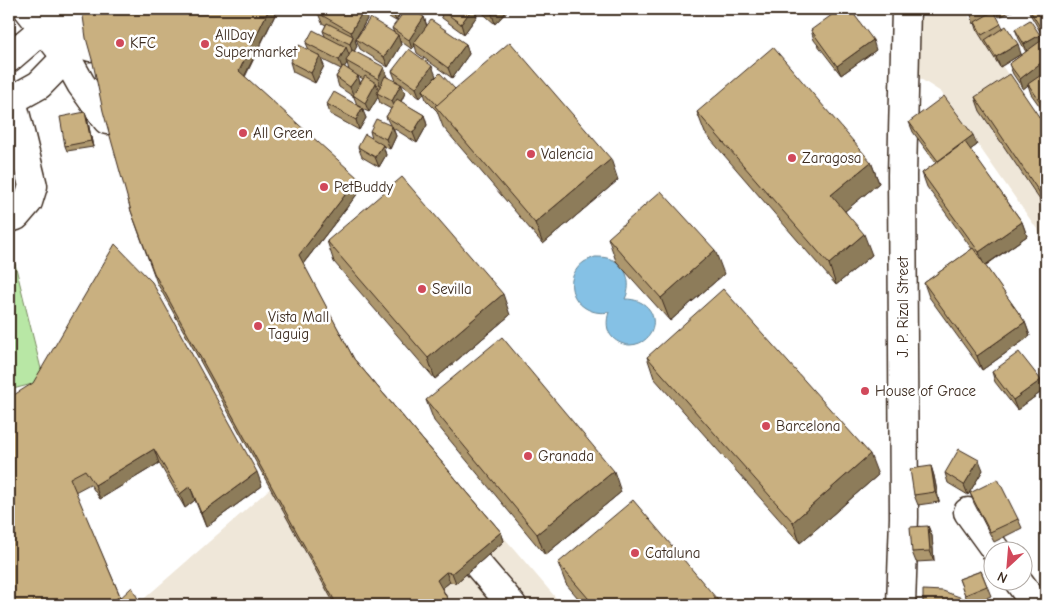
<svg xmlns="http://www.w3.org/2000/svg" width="1055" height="614" viewBox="0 0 1055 614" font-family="'Comic Neue',sans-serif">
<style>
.built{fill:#efe7d9}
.green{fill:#b8e7a5;stroke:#7a8862}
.water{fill:#85c1e5;stroke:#678595}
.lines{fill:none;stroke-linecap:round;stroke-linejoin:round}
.minor-casing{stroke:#3b2a1e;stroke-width:31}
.tertiary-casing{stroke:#3b2a1e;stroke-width:31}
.minor{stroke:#fff;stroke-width:28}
.tertiary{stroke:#fff;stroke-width:28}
.wall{fill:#ad976e;stroke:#3b2a1e;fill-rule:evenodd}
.shaded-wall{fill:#8d7b5a;stroke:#3b2a1e}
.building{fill:#c9b080;stroke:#3b2a1e}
.poi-dot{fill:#d1495b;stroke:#fff;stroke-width:2}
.labels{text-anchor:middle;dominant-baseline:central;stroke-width:5;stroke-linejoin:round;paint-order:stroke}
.poi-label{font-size:15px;fill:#3b2a1e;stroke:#fff;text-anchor:start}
.street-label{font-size:15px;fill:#3b2a1e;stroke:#fff}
</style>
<rect width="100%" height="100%" fill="#fff"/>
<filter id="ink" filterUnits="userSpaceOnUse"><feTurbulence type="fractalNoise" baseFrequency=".02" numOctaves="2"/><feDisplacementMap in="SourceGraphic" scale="10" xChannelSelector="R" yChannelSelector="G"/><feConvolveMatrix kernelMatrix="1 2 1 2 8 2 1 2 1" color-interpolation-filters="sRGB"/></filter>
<g filter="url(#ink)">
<g class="built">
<path d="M964,9L1046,131V242L941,92L919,78L917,18Z"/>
<path d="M387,401L562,605H139L138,604L282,478Z"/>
</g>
<path class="green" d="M15,264L44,381L9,390V265Z"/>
<path class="water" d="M595,257C599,257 603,257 607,258C626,262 633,283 625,299C663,299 661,344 630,345C624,345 617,342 613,338C606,331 606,321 609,312C578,318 557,282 584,262C587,260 591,259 595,257Z"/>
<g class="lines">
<g class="minor-casing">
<g id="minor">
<path d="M9,58L44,28L60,12"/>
<path d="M9,96L12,100L33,186L28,202L16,216L9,218"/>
<path d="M9,100H12L39,85L82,41"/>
<path d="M968,512L997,552"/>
<path d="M1019,582L1036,605"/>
</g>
</g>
<g class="tertiary-casing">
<g id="tertiary">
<path d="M28,9L66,57L81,84L107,120"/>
<path d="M62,9L90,47"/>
<path d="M478,565L512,605"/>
<path d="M901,605L904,517L902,175L906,9"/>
</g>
</g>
<use href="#minor" class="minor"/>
<use href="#tertiary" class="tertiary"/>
</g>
<g class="wall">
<path d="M82,9H278L245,77L362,188L303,264L354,359L501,532L504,541L456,583L450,582L442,588L451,605H335L157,283L131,211Z"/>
<path d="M364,9L367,19L355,40L357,46L354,51L387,77L398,82L396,81L392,71L436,76L432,81L456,89L618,180L543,244L443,127L437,111L426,100L424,93L420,98L401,84L405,93L401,102L424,115L427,125L417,143L393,128L396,136L390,149L383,146L386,155L379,167L362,157L358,147L372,139L370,131L390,125L386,117L391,109L380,103L378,97L369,112L362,109L366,118L359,130L330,114L327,104L357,105L354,97L339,87L336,77L341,69L321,59L324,66L315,83L293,72L290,62L309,50L306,43L325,36L323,31L326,25L322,23L318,13ZM347,63L349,70L344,67ZM358,76L363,79L360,83Z"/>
<path d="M375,9H403L396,21Z"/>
<path d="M439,9H474L477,16L464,34L442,18Z"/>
<path d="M478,9H509L495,24Z"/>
<path d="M969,9H990L991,13L1001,24L1003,28L1021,54L1000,67L978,32L975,23L974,24Z"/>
<path d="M995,9H1014V10L999,17Z"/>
<path d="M1028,9H1046V40H1045L1030,14Z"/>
<path d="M424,17L427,26L466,44L469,54L452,78L417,53L415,46L412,49L400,41L401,45L388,67L360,49L356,39L394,33L392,28Z"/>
<path d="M1015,29L1040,35L1042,40L1044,73L1046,76V115L1031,94L1028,85L1023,89L1013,74L1009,64L1026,52L1019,39Z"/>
<path d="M811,30L876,50L841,75L814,40Z"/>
<path d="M975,97L1046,127V209L980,111Z"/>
<path d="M85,112L87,117L93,147L67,151L65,146Z"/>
<path d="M697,112L871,162L879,183L845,211L872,255L836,285L705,133Z"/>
<path d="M909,122L977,145L970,150L1022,222L1027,236L985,266L1025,322L1030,336L982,370L929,297L924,283L972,249L927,187L922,173L936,163L913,132Z"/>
<path d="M608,238L724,274L670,321L616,261Z"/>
<path d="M327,241L510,315L435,379L334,262Z"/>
<path d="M647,357L878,475L800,543L654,378Z"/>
<path d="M992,372L1044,390L1017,410L995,382Z"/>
<path d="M9,398L262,486L206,527L195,500L185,508L159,463L100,499L90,484L75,492L121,598L141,605H9Z"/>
<path d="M426,400L621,492L545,555L434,421Z"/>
<path d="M931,466L934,476L939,502L918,505L914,495Z"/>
<path d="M983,470L968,495L948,483L945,473Z"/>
<path d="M970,493L1018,519L1022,528L994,542L974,503Z"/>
<path d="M928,526L932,536L934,561L916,562L912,552Z"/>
<path d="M558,563L722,605H584L566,584Z"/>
<path d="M981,571L991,596L969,605L959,579Z"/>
</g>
<g class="shaded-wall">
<path d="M269,9H278L242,81L239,71Z"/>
<path d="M364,9L367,19L355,40L357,46L353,54L350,44L353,37L351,32Z"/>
<path d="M393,9H403L396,21L392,11Z"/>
<path d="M472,9H474L477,16L464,34L461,24Z"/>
<path d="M497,9H509L495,24L492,14Z"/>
<path d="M424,17L427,27L414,43L415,46L412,49L409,40Z"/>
<path d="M398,35L401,45L388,67L384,57Z"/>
<path d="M1040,35L1043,45L1028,54L1024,44Z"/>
<path d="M873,40L876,50L841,75L837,66Z"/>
<path d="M466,44L469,54L452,78L448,68Z"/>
<path d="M1018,44L1021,54L1000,67L996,57Z"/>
<path d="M346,47L350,57L346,61L347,63L343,70L339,60Z"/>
<path d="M320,56L324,66L315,83L311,73Z"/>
<path d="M1046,59V72L1023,89L1020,79Z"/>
<path d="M432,66L436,76L424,92L423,90L424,93L420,98L416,88Z"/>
<path d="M384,67L387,77L381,89L378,79Z"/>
<path d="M358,76L361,86L354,97L350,87Z"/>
<path d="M376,83L380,93H377L378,97L369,112L365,103Z"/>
<path d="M401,84L405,93L396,111L392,101Z"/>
<path d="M362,108L366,118L359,130L356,120Z"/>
<path d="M85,112L87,117L93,147L91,141Z"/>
<path d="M424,115L427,125L417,143L413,133Z"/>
<path d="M392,126L396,136L390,149L386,139Z"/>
<path d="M973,135L977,145L941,171L938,161Z"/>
<path d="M383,145L386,155L379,167L375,157Z"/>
<path d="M611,159L618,180L543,244L535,223Z"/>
<path d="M871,162L879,183L839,216L831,195Z"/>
<path d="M358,178L362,188L302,265L299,255Z"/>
<path d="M1022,222L1027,236L984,266L979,252Z"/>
<path d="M864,234L872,255L836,285L829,264Z"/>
<path d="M715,250L724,274L670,321L661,298Z"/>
<path d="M503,294L510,315L435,379L428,358Z"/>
<path d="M1025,322L1030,336L982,370L977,356Z"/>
<path d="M1041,380L1044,390L1017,410L1013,400Z"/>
<path d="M154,449L159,463L100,499L95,485Z"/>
<path d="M870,454L878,475L800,543L793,522Z"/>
<path d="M979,460L983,470L968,495L964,485Z"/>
<path d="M931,466L934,476L939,502L935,492Z"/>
<path d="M614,471L621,492L545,555L537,534Z"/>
<path d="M257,472L262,486L206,527L201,513Z"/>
<path d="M190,486L195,500L185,508L180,494Z"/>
<path d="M928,526L932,536L934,561L930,551Z"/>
<path d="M501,532L504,541L456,583L452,573Z"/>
<path d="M446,572L450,582L440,590L437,580Z"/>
<path d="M120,596L124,605H107Z"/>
</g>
<g class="building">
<path d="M82,9H269L239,71L358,178L299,255L354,359L501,532L452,573L446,572L437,580L451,605H337L154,273L131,211L103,111L93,63L86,38Z"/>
<path d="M320,9H364L351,32L318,13Z"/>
<path d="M406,9H411L424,17L409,40L392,28Z"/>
<path d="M440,9H472L461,24Z"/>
<path d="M485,9H497L492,14Z"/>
<path d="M840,9H850L873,40L837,66L811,30Z"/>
<path d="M969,9H988L971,14Z"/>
<path d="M1029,9H1046V28L1042,30Z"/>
<path d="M994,11L1001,24L982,35L975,22Z"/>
<path d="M370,18L398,35L384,57L356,39Z"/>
<path d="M431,20L466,44L448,68L414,43Z"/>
<path d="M1030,20L1040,35L1024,44L1015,29Z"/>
<path d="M327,23L353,36L350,44L323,31Z"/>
<path d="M1006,26L1018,44L996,57L985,40Z"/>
<path d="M313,30L346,47L339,60L306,43Z"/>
<path d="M1042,40L1046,46V59L1020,79L1009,64Z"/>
<path d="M510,42L611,159L535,223L435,106Z"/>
<path d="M299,45L320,56L311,73L290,62Z"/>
<path d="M773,47L871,162L831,195L864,234L829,264L697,112Z"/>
<path d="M409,49L432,66L416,88L392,71Z"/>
<path d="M352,50L384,67L378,79L346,61Z"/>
<path d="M343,66L358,76L350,87L336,77Z"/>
<path d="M440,73L455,89L437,105L423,90Z"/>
<path d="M1044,73L1046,76V110L1028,84Z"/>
<path d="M1010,74L1046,127V198L1044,199L975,97Z"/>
<path d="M365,76L376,83L365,103L353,95Z"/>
<path d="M385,76L401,84L392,101L377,93Z"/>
<path d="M334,92L362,108L356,120L327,104Z"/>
<path d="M944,96L973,135L938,161L909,122Z"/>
<path d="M397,99L424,115L413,133L386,117Z"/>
<path d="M85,112L91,141L65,146L60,117Z"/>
<path d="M376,119L392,126L386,139L370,131Z"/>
<path d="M365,134L383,145L375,157L358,147Z"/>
<path d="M965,142L1022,222L979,252L922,173Z"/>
<path d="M402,177L503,294L428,358L327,241Z"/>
<path d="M661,191L715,250L661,298L608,238Z"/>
<path d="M115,244L152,282L257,472L201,513L190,486L180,494L154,449L95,485L85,470L70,478L120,596L107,605H9V398L33,383Z"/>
<path d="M973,248L1025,322L977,356L924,283Z"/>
<path d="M723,289L870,454L793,522L647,357Z"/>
<path d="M502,337L614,471L537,534L426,400Z"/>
<path d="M1019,352L1041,380L1013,400L992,372Z"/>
<path d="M959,449L979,460L964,485L945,473Z"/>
<path d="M931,466L935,492L914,495L910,469Z"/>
<path d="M998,479L1018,519L990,532L970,493Z"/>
<path d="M633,500L722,605H594L558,563Z"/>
<path d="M928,526L930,551L912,552L910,527Z"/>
<path d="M981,571L987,586L965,595L959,579Z"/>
<path d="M132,587L141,605H113Z"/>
<path d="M923,590L943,591L965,599V605H923Z"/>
</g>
</g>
<g class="poi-dot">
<circle cx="120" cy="43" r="5"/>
<circle cx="205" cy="44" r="5"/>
<circle cx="243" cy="133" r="5"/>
<circle cx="531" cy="154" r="5"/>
<circle cx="792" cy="158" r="5"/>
<circle cx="324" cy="187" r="5"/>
<circle cx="422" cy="289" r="5"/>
<circle cx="258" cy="326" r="5"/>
<circle cx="865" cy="391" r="5"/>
<circle cx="766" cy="426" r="5"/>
<circle cx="528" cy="456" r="5"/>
<circle cx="635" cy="553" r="5"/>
</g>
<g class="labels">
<g class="poi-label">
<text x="215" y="35">AllDay<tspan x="215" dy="17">Supermarket</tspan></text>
<text x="130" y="43">KFC</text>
<text x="253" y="133">All Green</text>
<text x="541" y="154">Valencia</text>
<text x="802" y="158">Zaragosa</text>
<text x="334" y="187">PetBuddy</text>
<text x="432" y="289">Sevilla</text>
<text x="268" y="317">Vista Mall<tspan x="268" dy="17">Taguig</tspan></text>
<text x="875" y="391">House of Grace</text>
<text x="776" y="426">Barcelona</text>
<text x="538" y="456">Granada</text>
<text x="645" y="553">Cataluna</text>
</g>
<g class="street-label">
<text transform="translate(903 307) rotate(-90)">J. P. Rizal Street</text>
</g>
</g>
<rect width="1055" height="614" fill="none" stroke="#fff" stroke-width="30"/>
<rect x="15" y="15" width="1025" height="584" fill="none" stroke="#3b2a1e" stroke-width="2" filter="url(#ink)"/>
<g transform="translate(1008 566) rotate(206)"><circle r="24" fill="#ffffff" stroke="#b1aaa5"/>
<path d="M0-4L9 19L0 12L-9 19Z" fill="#d1495b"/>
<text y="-8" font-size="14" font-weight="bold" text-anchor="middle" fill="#3b2a1e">N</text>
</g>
</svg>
